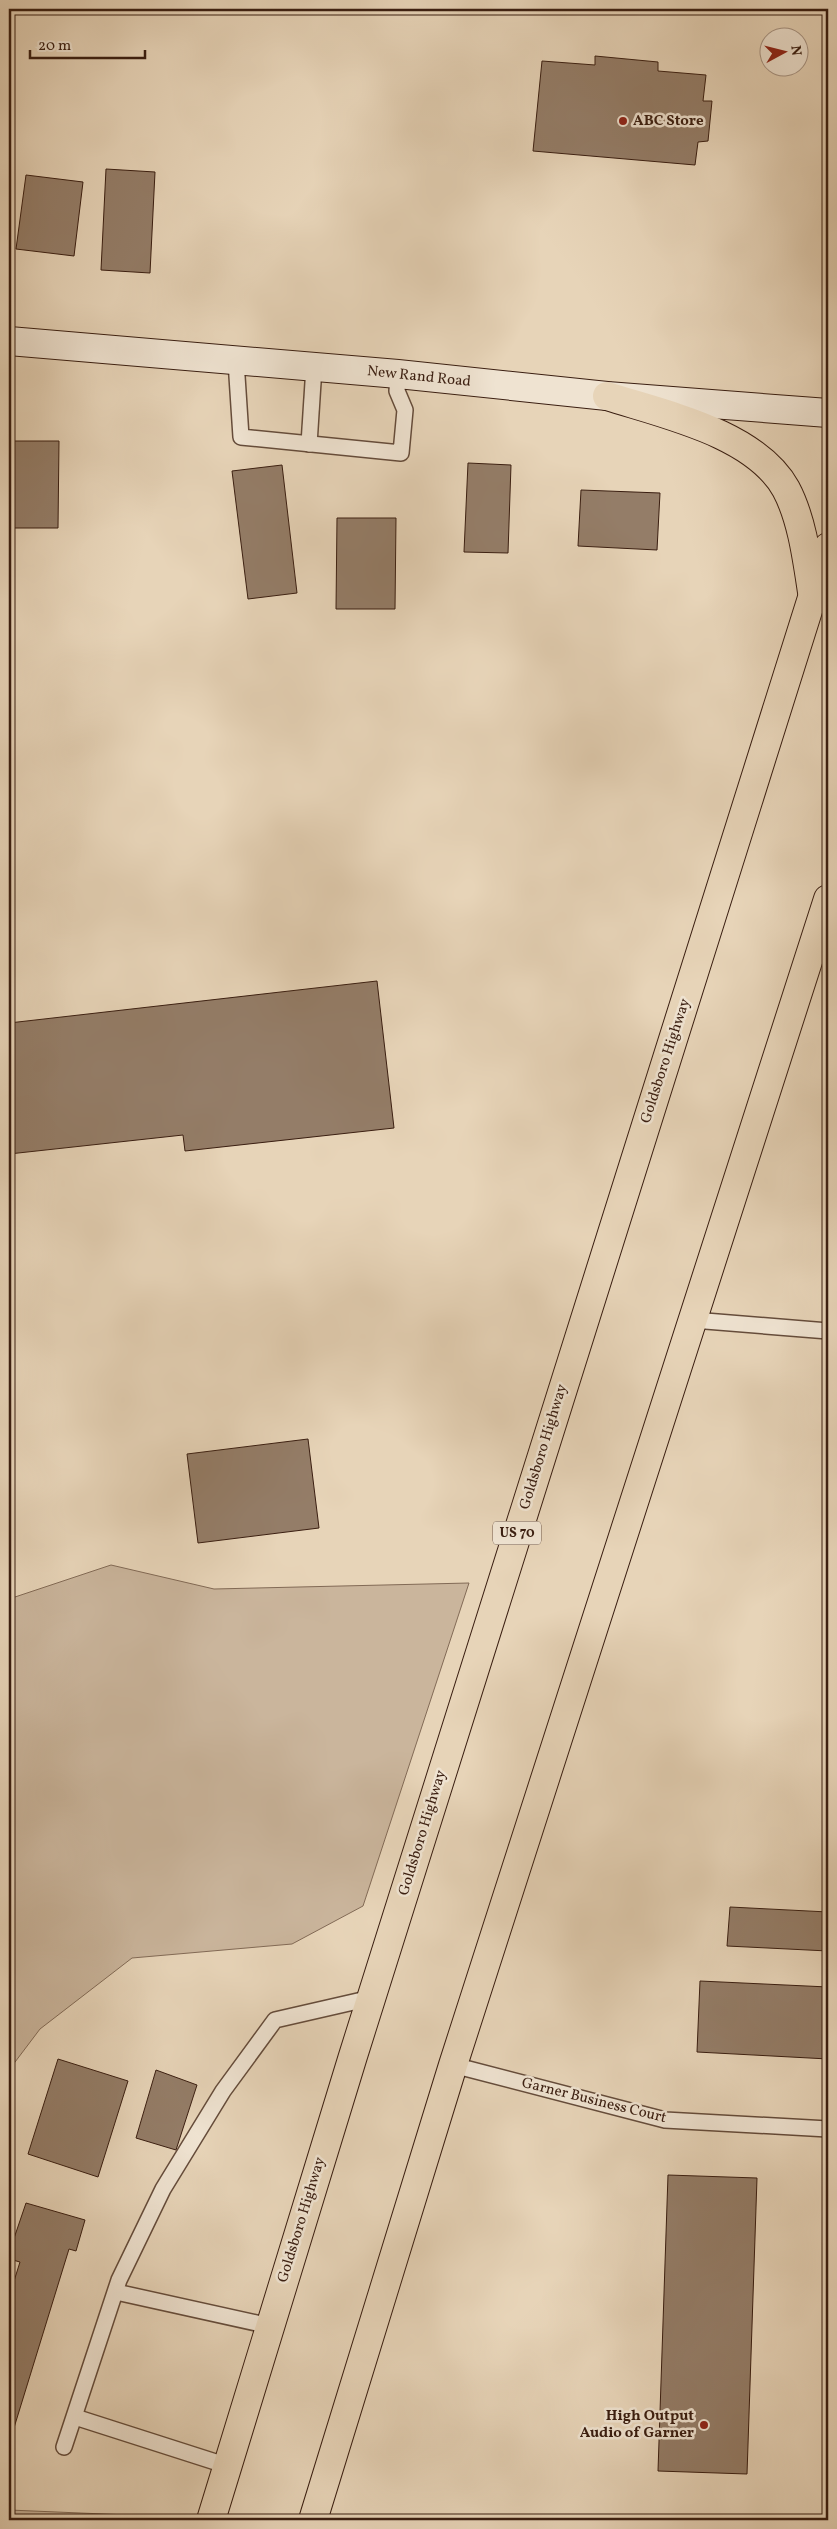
<svg xmlns="http://www.w3.org/2000/svg" width="837" height="2529" viewBox="0 0 837 2529" font-family="Vollkorn,serif">
<style>
.green{fill:#cab59c;stroke:#826a56}
.building{fill:#947d68;stroke:#3a1e11}
.lines{fill:none;stroke-linecap:round;stroke-linejoin:round}
.lane-casing{stroke:#654c3b;stroke-width:18}
.secondary-casing{stroke:#3a1e11;stroke-width:30}
.primary-casing{stroke:#3a1e11;stroke-width:30}
.lane{stroke:#efe3d1;stroke-width:15}
.secondary{stroke:#efe3d1;stroke-width:28}
.primary{stroke:#e7d4b8;stroke-width:28}
.poi-dot{fill:#8f2418;stroke:#efe3d1;stroke-width:2}
.labels{text-anchor:middle;dominant-baseline:central;stroke-width:5;stroke-linejoin:round;paint-order:stroke}
.shield{fill:#efe3d1;stroke:#70594b;stroke-width:1}
.shield-label{font-size:14px;font-weight:bold;fill:#3a1e11}
.poi-label{font-size:15px;font-weight:bold;fill:#3a1e11;stroke:#efe3d1;text-anchor:start}
.street-label{font-size:15px;fill:#3a1e11;stroke:#efe3d1}
</style>
<rect width="100%" height="100%" fill="#e7d4b8"/>
<filter id="stains"><feTurbulence type="fractalNoise" baseFrequency=".004" numOctaves="4"/><feColorMatrix values="0 0 0 0 .2 0 0 0 0 .09 0 0 0 0 .02 0 0 0 .5 -.17"/></filter>
<radialGradient id="worn" r=".72"><stop offset=".6" stop-color="#630" stop-opacity="0"/><stop offset="1" stop-color="#630" stop-opacity=".3"/></radialGradient>
<g class="green">
<path d="M111,1565L214,1589L469,1583L363,1906L292,1944L132,1958L40,2029L9,2070V1599Z"/>
<path d="M9,2510L128,2515L127,2520H9Z"/>
</g>
<g class="building">
<path d="M595,56L658,62V71L706,75L703,101H712L708,141L698,142L695,165L533,151L542,61L595,65Z"/>
<path d="M106,169L155,172L150,273L101,270Z"/>
<path d="M26,175L83,182L74,256L16,249Z"/>
<path d="M9,441H59L58,528H9Z"/>
<path d="M468,463L511,465L508,553L464,552Z"/>
<path d="M282,465L297,593L248,599L232,471Z"/>
<path d="M581,490L660,493L657,550L578,546Z"/>
<path d="M337,518H396L395,609H336Z"/>
<path d="M377,981L394,1128L185,1151L183,1135L9,1154V1023Z"/>
<path d="M308,1439L319,1528L198,1543L187,1454Z"/>
<path d="M730,1907L828,1912V1951L727,1946Z"/>
<path d="M700,1981L828,1987V2059L697,2052Z"/>
<path d="M58,2059L128,2081L98,2177L28,2154Z"/>
<path d="M156,2070L197,2085L176,2150L136,2138Z"/>
<path d="M668,2175L757,2178L747,2474L658,2471Z"/>
<path d="M26,2203L85,2220L76,2251L69,2249L9,2444V2297L20,2262L9,2259V2253Z"/>
</g>
<g class="lines">
<g class="lane-casing">
<g id="lane">
<path d="M236,361L241,437L401,453L405,410L397,391L398,374"/>
<path d="M309,444L314,367"/>
<path d="M693,1320L828,1331"/>
<path d="M453,2065L665,2120L828,2129"/>
<path d="M116,2292L270,2326"/>
<path d="M75,2417L228,2466"/>
<path d="M64,2447L119,2280L163,2189L223,2091L275,2020L371,1998"/>
</g>
</g>
<g class="secondary-casing">
<path id="secondary" d="M9,341L398,374L607,396L828,413"/>
</g>
<g class="primary-casing">
<g id="primary">
<path d="M607,396C663,414 755,433 786,489C802,519 807,559 812,592"/>
<path d="M211,2520L353,2056L828,547"/>
<path d="M313,2520L453,2065L828,899"/>
</g>
</g>
<use href="#lane" class="lane"/>
<use href="#secondary" class="secondary"/>
<use href="#primary" class="primary"/>
</g>
<g class="poi-dot">
<circle cx="623" cy="121" r="5"/>
<circle cx="704" cy="2425" r="5"/>
</g>
<g class="labels">
<rect class="shield" x="493" y="1521.5" width="48" height="23" rx="4"/>
<g class="shield-label">
<text x="517" y="1533">US 70</text>
</g>
<g class="poi-label">
<text x="633" y="121">ABC Store</text>
<text x="694" y="2416" text-anchor="end">High Output<tspan x="694" dy="17">Audio of Garner</tspan></text>
</g>
<g class="street-label">
<text transform="translate(419 377) rotate(6)">New Rand Road</text>
<text transform="translate(666 1061) rotate(-72)">Goldsboro Highway</text>
<text transform="translate(544 1447) rotate(-73)">Goldsboro Highway</text>
<text transform="translate(423 1833) rotate(-73)">Goldsboro Highway</text>
<text transform="translate(594 2101) rotate(14)">Garner Business Court</text>
<text transform="translate(302 2220) rotate(-73)">Goldsboro Highway</text>
</g>
</g>
<rect width="837" height="2529" fill="none" stroke="#e7d4b8" stroke-width="30"/>
<rect x="10" y="10" width="817" height="2509" fill="none" stroke="#3a1e11" stroke-width="2.5"/>
<rect x="15" y="15" width="807" height="2499" fill="none" stroke="#3a1e11"/>
<g transform="translate(784 52) rotate(83)"><circle r="24" fill="#efe3d1" stroke="#a79484"/>
<path d="M0-4L9 19L0 12L-9 19Z" fill="#8f2418"/>
<text y="-8" font-size="14" font-weight="bold" text-anchor="middle" fill="#3a1e11">N</text>
</g>
<path d="M30 50v8h115v-8" fill="none" stroke="#3a1e11" stroke-width="2.5"/>
<text x="38" y="50" font-size="15" fill="#3a1e11" stroke="#efe3d1" stroke-width="4" paint-order="stroke">20 m</text>
<rect width="100%" height="100%" filter="url(#stains)"/>
<rect width="100%" height="100%" fill="url(#worn)"/>
</svg>
